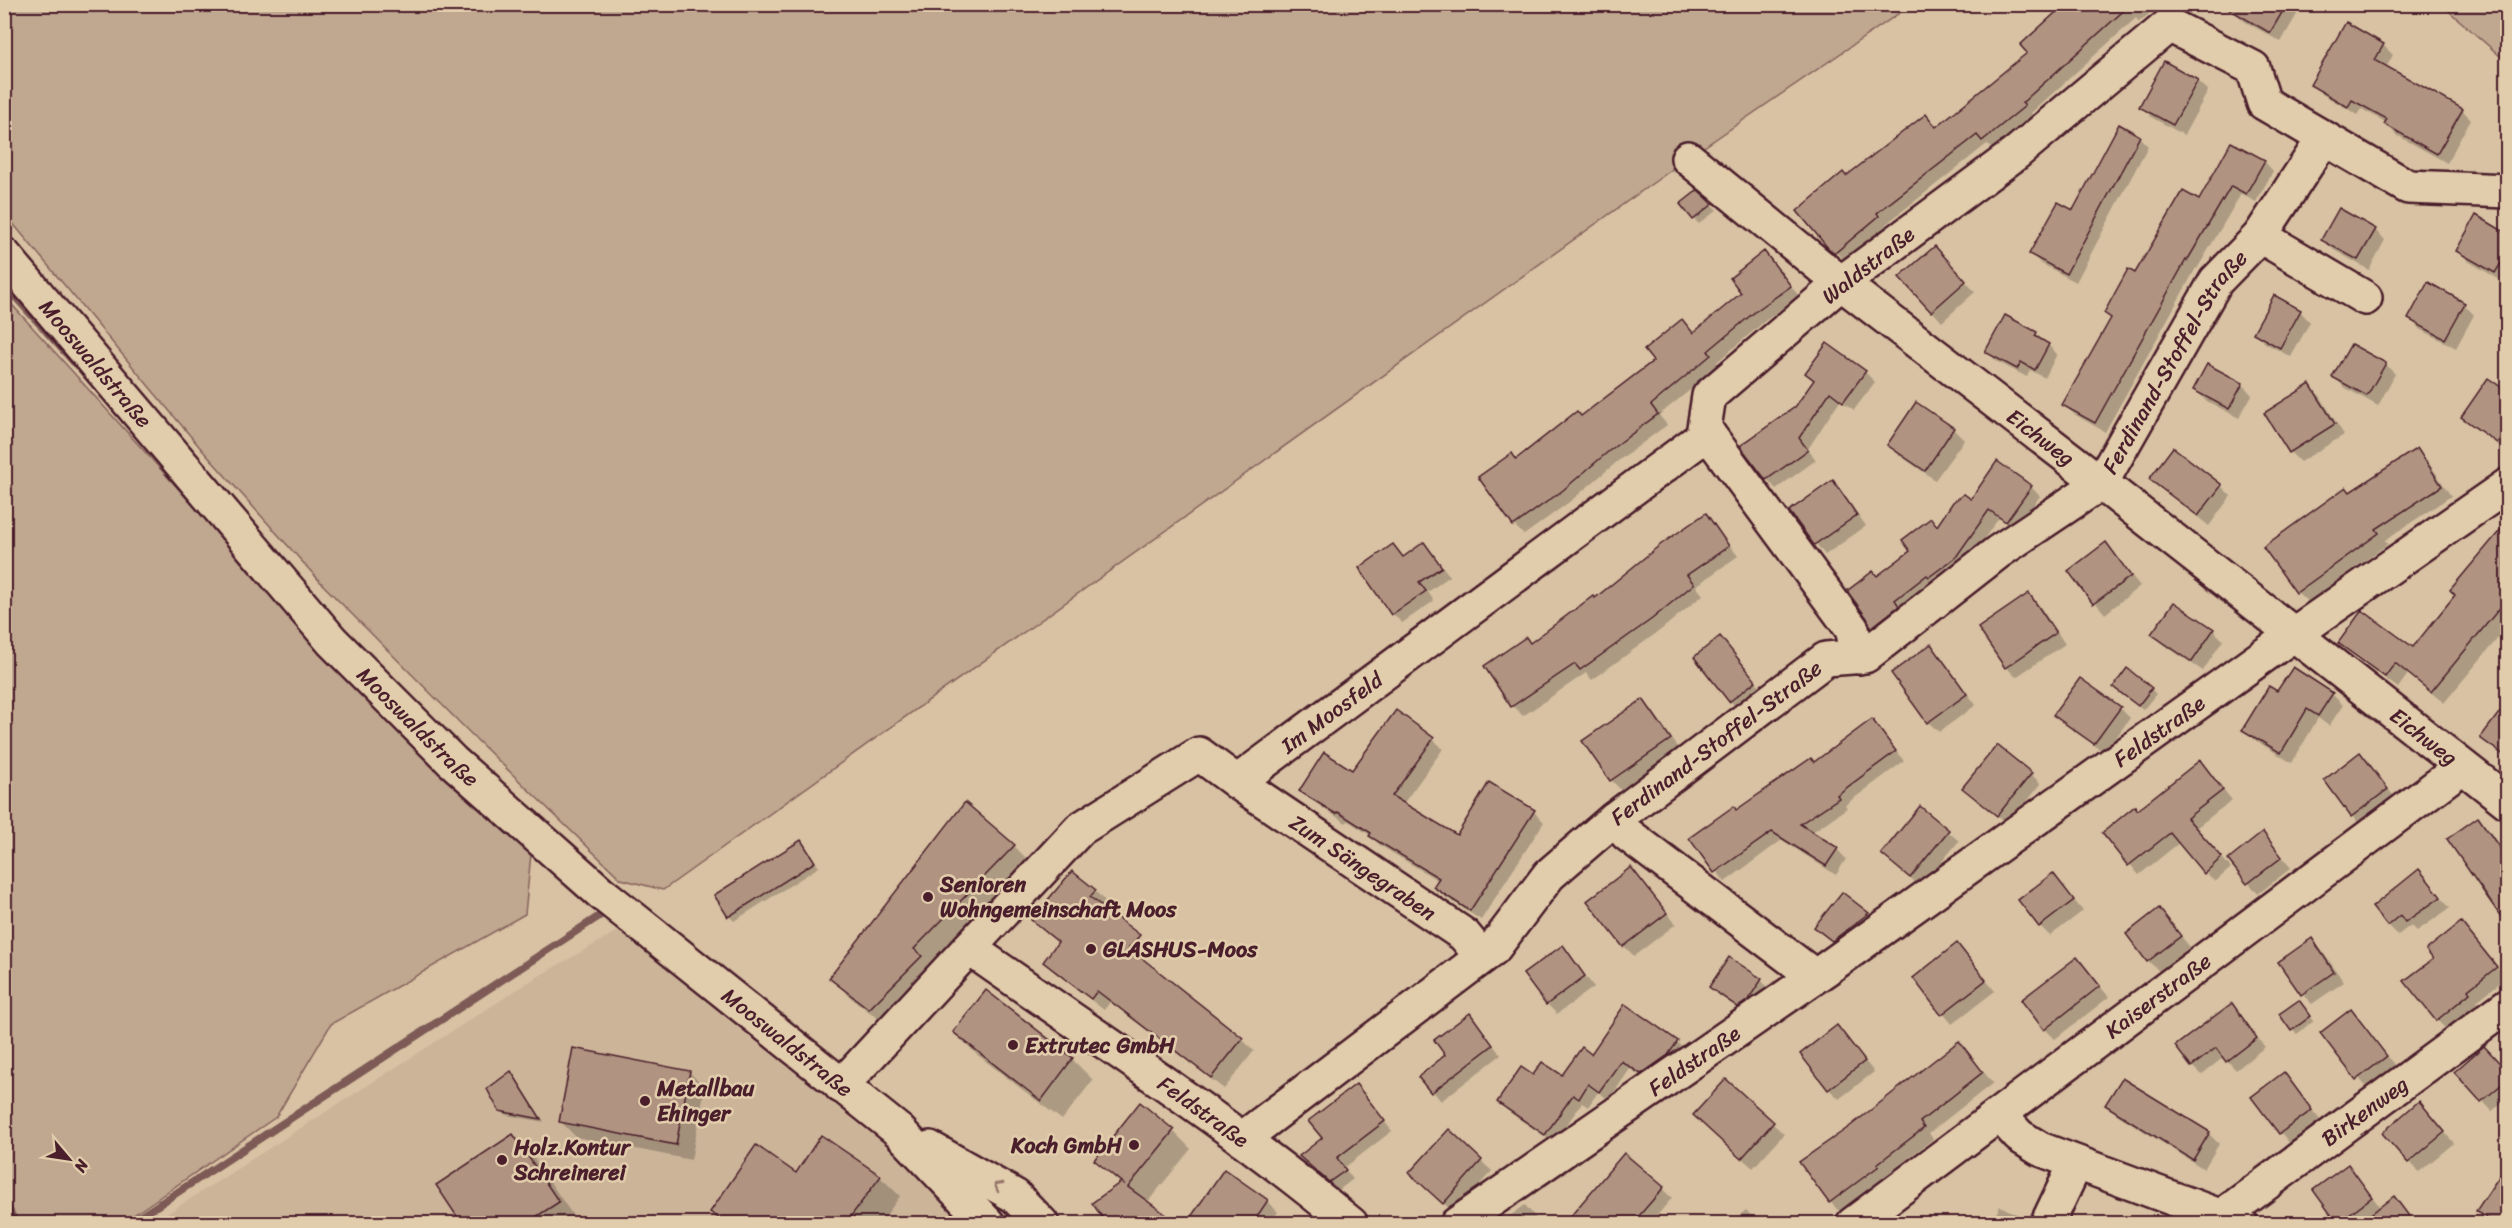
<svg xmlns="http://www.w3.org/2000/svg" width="2512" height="1228" viewBox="0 0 2512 1228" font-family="Sriracha,sans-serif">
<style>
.built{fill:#ccb499}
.green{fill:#c0a78f;stroke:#85635d;stroke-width:1.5}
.shadow{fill:#0003}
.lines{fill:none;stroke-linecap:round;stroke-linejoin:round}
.stream{stroke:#7e5a57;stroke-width:8}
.building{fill:#b09481;stroke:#4a1f2b;stroke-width:1.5}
.minor-casing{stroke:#4a1f2b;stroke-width:38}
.major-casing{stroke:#4a1f2b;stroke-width:38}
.minor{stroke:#e1ccab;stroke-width:33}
.major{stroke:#e1ccab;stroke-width:33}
.oneway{stroke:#96766b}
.poi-dot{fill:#4a1f2b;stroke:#e1ccab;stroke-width:2}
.labels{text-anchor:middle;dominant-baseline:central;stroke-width:5;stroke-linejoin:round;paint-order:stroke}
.street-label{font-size:22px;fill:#4a1f2b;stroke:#e1ccab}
.poi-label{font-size:22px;font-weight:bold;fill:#4a1f2b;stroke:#e1ccab;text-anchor:start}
</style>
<rect width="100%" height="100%" fill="#d8c2a3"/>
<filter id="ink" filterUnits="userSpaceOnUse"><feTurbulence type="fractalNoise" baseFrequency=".0167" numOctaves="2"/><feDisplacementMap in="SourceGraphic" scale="12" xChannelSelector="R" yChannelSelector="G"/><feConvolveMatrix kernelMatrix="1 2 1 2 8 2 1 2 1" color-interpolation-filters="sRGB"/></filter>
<g filter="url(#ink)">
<path class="built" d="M621,929L923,1166L983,1224H151L537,977Z"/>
<g class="green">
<path d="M4,5H1911L1688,158L663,890L621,879L478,741L324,586L203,451L5,214Z"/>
<path d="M2442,5H2507V62Z"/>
<path d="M4,296C97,398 188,501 282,602C363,688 447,771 531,854L525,914L331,1024L276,1117L122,1223H13L5,1213Z"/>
</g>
<g class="shadow">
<path d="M2067,4H2161L2139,22L2136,18L2031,113L2034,117L1993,150L1987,144L1886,224L1888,226L1846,262L1836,252L1846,178L1926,116L1937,127L2029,53Z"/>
<path d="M2238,4H2303L2281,42L2244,21L2234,11Z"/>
<path d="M2383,45L2393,55L2386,68L2462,110L2471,119L2447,163L2395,134L2387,123L2362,109L2358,115L2322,94L2312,84Z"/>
<path d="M2197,81L2208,91L2184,135L2151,117L2141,106Z"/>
<path d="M2139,137L2148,146L2076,282L2040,263L2031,253L2074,212Z"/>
<path d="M2264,161L2273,171L2256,202L2241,194L2197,269L2196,268L2105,432L2074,414L2064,405L2112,320L2105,313L2135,275L2200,202Z"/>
<path d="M1698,192L1717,210L1699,224L1694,219Z"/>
<path d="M2375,230L2385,240L2369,270L2334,250L2323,240Z"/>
<path d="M2508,235V279L2505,283L2468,261L2458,250Z"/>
<path d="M1764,253L1799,296L1765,321L1717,362L1720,366L1659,415L1667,425L1618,461L1572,500L1524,535L1514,525L1517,460L1581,417L1655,361L1682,321L1694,334L1743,293Z"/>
<path d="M1945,258L1975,292L1942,322L1901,277Z"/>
<path d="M2464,304L2474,315L2456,348L2420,329L2409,318Z"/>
<path d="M2300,311L2310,322L2291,357L2265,343L2255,333Z"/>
<path d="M2036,333L2057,354L2045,378L2030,370L2027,377L1996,361L1987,351Z"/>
<path d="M2385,364L2395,374L2378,406L2344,387L2334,377Z"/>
<path d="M1865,372L1875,382L1854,410L1840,400L1808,449L1816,460L1776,489L1767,479L1796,408L1815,381L1807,373Z"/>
<path d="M2242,384L2252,395L2239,418L2205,400L2195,389Z"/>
<path d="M2309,386L2320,396L2344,435L2300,462L2290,452Z"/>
<path d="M2508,394V452L2473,427L2463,417Z"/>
<path d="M1917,404L1953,429L1964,440L1935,480L1899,455L1888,444Z"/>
<path d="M2417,450L2427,460L2451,496L2385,540L2388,544L2308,602L2297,592L2351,494Z"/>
<path d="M2151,479L2221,486L2231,496L2209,526Z"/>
<path d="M1833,482L1843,493L1866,526L1825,555L1791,512Z"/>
<path d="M2031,487L2040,496L2016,530L1999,518L1965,565L1881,635L1872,627L1877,578L1971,501Z"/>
<path d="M1706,515L1738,556L1696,586L1703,595L1662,629L1592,680L1586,673L1523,716L1513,706L1486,667L1526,639L1531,644L1596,600Z"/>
<path d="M2508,543V626L2444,703L2408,674L2398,688L2353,655L2340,642L2413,649Z"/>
<path d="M1424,544L1450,576L1428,592L1434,601L1402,623L1393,614L1361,568L1393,546L1404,558Z"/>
<path d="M2106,544L2140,586L2105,614L2070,571Z"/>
<path d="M2029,595L2039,605L2065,644L2016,677L2006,667Z"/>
<path d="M2213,630L2223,640L2203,671L2164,645L2153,634Z"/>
<path d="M1720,638L1765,692L1740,711L1730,701Z"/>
<path d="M1930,646L1941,657L1976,705L1939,732L1928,722L1893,673Z"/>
<path d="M2293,669L2332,694L2343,705L2329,726L2318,718L2292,763L2255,740L2244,730L2277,693Z"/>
<path d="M2151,689L2156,694L2143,710L2119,692Z"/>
<path d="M1643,701L1653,711L1680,750L1622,791L1611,780L1584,741Z"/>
<path d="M2508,704V759L2482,738Z"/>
<path d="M2120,708L2130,718L2105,753L2066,725L2055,715Z"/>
<path d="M1872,721L1904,761L1845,805L1847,808L1811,833L1837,849L1846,859L1836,875L1782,840L1725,882L1691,838L1814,763Z"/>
<path d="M1433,739L1443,749L1403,804L1457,837L1534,812L1544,822L1481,920L1445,897L1435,887L1439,881L1381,846L1370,835L1348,821L1346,823L1311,800L1301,790Z"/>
<path d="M2360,754L2397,800L2362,826L2352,816Z"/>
<path d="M2200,762L2232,800L2196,828L2231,868L2215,882L2179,843L2139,875L2104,833L2138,811Z"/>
<path d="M2031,774L2041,784L2008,825L1964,788Z"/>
<path d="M1920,808L1959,841L1921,887L1883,854Z"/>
<path d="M2478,819L2488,829L2508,857V924Z"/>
<path d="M2263,834L2291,868L2258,894L2230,860Z"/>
<path d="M801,842L819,867L734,921L729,916Z"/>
<path d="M1014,846L1034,866L891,1028L851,998L831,977Z"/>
<path d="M1631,869L1676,924L1634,956L1624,946Z"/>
<path d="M2419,871L2450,908L2417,931L2411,925L2398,935L2388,925Z"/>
<path d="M2053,875L2083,911L2050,936L2040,926Z"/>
<path d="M1095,891L1107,903L1102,909L1151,949L1142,960L1242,1039L1254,1051L1224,1089L1110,1002L1104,1010L1057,974L1045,962L1059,943L1033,920Z"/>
<path d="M1843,894L1878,924L1844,951L1816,927Z"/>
<path d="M2159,910L2190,947L2159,971L2148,961Z"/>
<path d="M2461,924L2506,978L2477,1001L2479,1004L2447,1030L2437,1020L2435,959Z"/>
<path d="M2311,940L2322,951L2344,982L2312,1004L2302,994Z"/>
<path d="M1957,945L1995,991L1952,1024L1915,979Z"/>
<path d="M1563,947L1594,987L1557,1014L1547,1004Z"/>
<path d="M1729,959L1761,980L1771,991L1750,1016L1721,997L1711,986Z"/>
<path d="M2077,959L2109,997L2055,1039L2045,1029Z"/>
<path d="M986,992L1072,1059L1093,1080L1062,1120L975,1053L955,1032Z"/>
<path d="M2231,1005L2265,1047L2236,1070L2224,1057L2201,1075L2192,1066Z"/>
<path d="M2303,1006L2314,1021L2297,1034L2292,1030Z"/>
<path d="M2351,1011L2396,1067L2368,1089L2322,1034Z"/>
<path d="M1469,1015L1501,1055L1441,1101L1421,1077L1447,1056Z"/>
<path d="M1837,1027L1874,1072L1839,1099L1829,1089Z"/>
<path d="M1677,1042L1686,1051L1651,1083L1630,1069L1609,1100L1598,1092L1588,1107L1582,1103L1554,1143L1508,1111L1499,1102L1534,1077H1562L1591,1056Z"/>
<path d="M1959,1043L1993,1083L1929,1133L1933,1139L1887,1175L1888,1177L1840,1212L1830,1202L1850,1128Z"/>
<path d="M689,1072L705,1088L691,1160L576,1137L561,1122Z"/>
<path d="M2456,1072L2508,1073V1098L2492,1111Z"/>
<path d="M511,1073L516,1078L544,1122L506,1115L501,1110Z"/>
<path d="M2283,1074L2321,1121L2290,1144L2253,1097Z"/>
<path d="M2123,1080L2209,1134L2219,1144L2204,1169L2118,1115L2107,1105Z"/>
<path d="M1726,1081L1784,1134L1753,1168L1705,1126Z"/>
<path d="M1356,1086L1392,1131L1344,1168L1353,1179L1339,1190L1301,1157L1324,1139Z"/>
<path d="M2419,1103L2454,1143L2419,1172L2384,1133Z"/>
<path d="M1173,1131L1191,1149L1146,1204L1113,1177L1096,1160Z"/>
<path d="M1449,1132L1492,1171L1454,1213L1422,1183Z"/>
<path d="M513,1136L531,1154L576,1220L570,1224H459Z"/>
<path d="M1625,1155L1672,1198L1650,1224H1556L1562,1216L1568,1221Z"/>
<path d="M2348,1166L2381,1208L2394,1198L2416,1224H2340L2315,1191Z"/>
<path d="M2508,1166V1224H2492L2478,1211Z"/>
<path d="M1224,1171L1267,1201L1278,1212L1269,1224H1188Z"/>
<path d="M796,1175L880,1177L900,1196L880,1224H724L712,1212Z"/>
<path d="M1525,1205L1541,1224H1505L1503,1221Z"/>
<path d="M2000,1206L2029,1220L2032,1224H1991Z"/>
<path d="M1746,1210L1759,1224H1729Z"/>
</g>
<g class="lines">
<g class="stream">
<path d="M4,284L74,362"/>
<path d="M4,1200L16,1224"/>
<path d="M129,1224L604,913"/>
</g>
</g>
<g class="building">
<path d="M2065,4H2131L2022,103L2025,106L1982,141L1977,135L1877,213L1879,216L1835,253L1828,248L1797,211L1843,172L1846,176L1926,114L1936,127L2027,53L2020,45Z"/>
<path d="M2220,4H2287L2270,33Z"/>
<path d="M2346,22L2384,44L2375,60L2463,109L2437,154L2384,124L2387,119L2352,100L2348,107L2310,85Z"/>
<path d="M2164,61L2198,80L2173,125L2139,107Z"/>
<path d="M2119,124L2140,136L2066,274L2029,254L2058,202L2073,210Z"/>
<path d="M2231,142L2265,160L2246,194L2231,186L2187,261L2186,260L2095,423L2062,405L2111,318L2104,313L2128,269L2135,273L2183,191L2199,200Z"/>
<path d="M1698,190L1713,204L1693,220L1680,204Z"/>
<path d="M2339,208L2376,229L2358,260L2321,240Z"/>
<path d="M2476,215L2508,234V252L2495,273L2456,251Z"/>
<path d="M1935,246L1966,281L1931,312L1899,277Z"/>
<path d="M1764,251L1791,286L1756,311L1708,351L1711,355L1651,405L1658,414L1609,451L1562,491L1513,526L1478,477L1512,453L1516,459L1577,411L1581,416L1653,361L1644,350L1682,319L1693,333L1741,293L1730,278Z"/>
<path d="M2428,282L2465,303L2445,339L2408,319Z"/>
<path d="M2274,295L2301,310L2280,348L2253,333Z"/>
<path d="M2005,315L2037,332L2035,336L2049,344L2035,370L2021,362L2017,369L1985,352Z"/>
<path d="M1827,343L1866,371L1843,402L1830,392L1799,438L1808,450L1766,480L1740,446L1795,407L1814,380L1805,373Z"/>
<path d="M2351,344L2386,363L2367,396L2332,377Z"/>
<path d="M2207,364L2243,383L2229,409L2193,390Z"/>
<path d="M2488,378L2508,392V428L2497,443L2461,417Z"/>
<path d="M2310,384L2335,424L2289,453L2264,413Z"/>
<path d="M1916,402L1954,428L1925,471L1887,445Z"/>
<path d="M2173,447L2222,485L2198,516L2149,479Z"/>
<path d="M2417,448L2442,486L2376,529L2379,533L2296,593L2263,547L2346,487L2350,492Z"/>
<path d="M1997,461L2032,486L2006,522L1989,510L1956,557L1929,577L1927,575L1895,600L1899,606L1871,628L1867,618L1847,591L1873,571L1877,576L1910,551L1902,540L1931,518L1937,526L1953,502L1964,494L1971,499Z"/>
<path d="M1833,480L1857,515L1814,545L1789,511Z"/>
<path d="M1706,513L1729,546L1687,575L1694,584L1652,619L1580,670L1575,664L1511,707L1484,666L1526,637L1530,643L1593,596L1595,598L1660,545Z"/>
<path d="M2508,521V598L2431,692L2395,663L2385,677L2338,643L2362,610L2413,647L2455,595L2450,590Z"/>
<path d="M1424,542L1442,567L1419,582L1426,591L1391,615L1359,568L1393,544L1403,557Z"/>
<path d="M2106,542L2131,576L2093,604L2068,571Z"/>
<path d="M2029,593L2056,633L2005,668L1978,628Z"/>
<path d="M2174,602L2214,629L2192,662L2151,634Z"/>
<path d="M1720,636L1756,681L1729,702L1694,657Z"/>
<path d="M1931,644L1967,694L1927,723L1891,673Z"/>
<path d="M2293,667L2333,693L2318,716L2307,709L2281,753L2242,730L2269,686L2277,691Z"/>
<path d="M2127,668L2152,688L2138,706L2113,687Z"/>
<path d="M2080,678L2121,707L2094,744L2053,715Z"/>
<path d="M1643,699L1671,739L1610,781L1582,741Z"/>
<path d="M2508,701V758L2480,738Z"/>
<path d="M1396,710L1434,738L1392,796L1457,835L1489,782L1535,810L1470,911L1433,887L1439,878L1369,836L1371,833L1338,812L1336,814L1299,791L1324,752L1352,770Z"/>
<path d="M1872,719L1896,751L1837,795L1839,798L1800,824L1838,848L1826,866L1772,832L1714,873L1689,838L1734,806L1736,810L1811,758L1814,762Z"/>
<path d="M1997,745L2032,773L1997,816L1962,788Z"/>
<path d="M2360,752L2388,789L2351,817L2324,780Z"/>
<path d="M2200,760L2223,790L2187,818L2222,857L2204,874L2170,833L2128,866L2102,833L2135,806L2137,810Z"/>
<path d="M965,802L1015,845L914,949L922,956L869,1009L829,978Z"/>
<path d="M1920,806L1949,830L1910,878L1881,854Z"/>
<path d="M2478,817L2508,860V927L2447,839Z"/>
<path d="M2263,832L2282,857L2247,884L2228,860Z"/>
<path d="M801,840L815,862L728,917L714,895Z"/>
<path d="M1631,867L1667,913L1623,947L1587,901Z"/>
<path d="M2419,869L2441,897L2405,922L2400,915L2387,926L2372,907Z"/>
<path d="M1072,871L1096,890L1090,897L1140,935L1129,948L1243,1038L1211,1078L1097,991L1091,999L1043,962L1058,942L1031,920Z"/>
<path d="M2053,873L2074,900L2039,927L2018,900Z"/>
<path d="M1842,892L1869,913L1832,941L1814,927Z"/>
<path d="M2159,908L2181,936L2147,962L2126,934Z"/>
<path d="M2461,922L2497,967L2468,990L2470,993L2436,1021L2404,981L2433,959L2426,950Z"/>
<path d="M2312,938L2334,972L2301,995L2278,962Z"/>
<path d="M1957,943L1986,980L1941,1015L1913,978Z"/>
<path d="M1563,945L1585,976L1546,1005L1523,974Z"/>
<path d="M1729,957L1762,979L1748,1000L1738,1007L1709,987Z"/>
<path d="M2077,957L2100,986L2044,1030L2021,1000Z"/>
<path d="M986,990L1073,1058L1041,1101L953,1032Z"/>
<path d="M2299,1000L2311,1016L2291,1031L2279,1014Z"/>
<path d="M2232,1003L2257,1038L2226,1062L2216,1048L2191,1067L2175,1046Z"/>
<path d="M1625,1004L1678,1041L1668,1055L1641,1074L1621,1061L1599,1092L1588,1084L1579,1099L1573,1095L1545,1135L1497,1102L1521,1067L1533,1075L1542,1062L1562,1075L1582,1047L1591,1054Z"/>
<path d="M2351,1009L2387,1056L2356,1080L2320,1033Z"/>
<path d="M1470,1013L1493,1045L1431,1093L1418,1077L1445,1055L1434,1040Z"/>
<path d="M1837,1025L1865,1061L1828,1090L1800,1054Z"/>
<path d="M1959,1041L1983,1072L1920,1122L1924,1128L1877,1164L1879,1166L1829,1203L1799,1162L1849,1127Z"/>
<path d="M2484,1046L2508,1072V1079L2481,1102L2454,1072Z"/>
<path d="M573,1048L690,1071L676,1145L559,1122Z"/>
<path d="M511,1071L541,1119L499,1111L487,1089Z"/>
<path d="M2284,1072L2312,1110L2279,1134L2251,1097Z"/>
<path d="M2122,1078L2210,1132L2193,1160L2105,1105Z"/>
<path d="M1726,1079L1774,1122L1741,1159L1693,1115Z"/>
<path d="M1356,1084L1385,1121L1337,1158L1346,1170L1329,1182L1299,1156L1322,1138L1308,1121Z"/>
<path d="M2419,1101L2445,1132L2408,1163L2382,1133Z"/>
<path d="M1140,1102L1174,1130L1128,1187L1179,1224H1107L1092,1203L1121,1182L1125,1185L1094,1160Z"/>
<path d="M1449,1129L1482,1160L1443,1204L1409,1173Z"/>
<path d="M513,1134L559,1202L525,1224H462L436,1185Z"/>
<path d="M821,1135L881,1176L845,1224H727L710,1212L756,1145L796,1173Z"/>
<path d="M1624,1153L1664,1187L1632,1224H1564Z"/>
<path d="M2508,1163V1214L2501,1224H2495L2476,1211Z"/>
<path d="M2348,1164L2372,1197L2337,1223L2313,1190Z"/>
<path d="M1224,1169L1268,1200L1252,1224H1186Z"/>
<path d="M2394,1196L2415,1224H2358Z"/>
</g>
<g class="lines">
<g class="minor-casing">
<g id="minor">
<path d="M2324,138L2408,187L2508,191"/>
<path id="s1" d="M1688,158L1841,283L2101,483L2508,802"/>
<path d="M2260,236L2365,298"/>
<path id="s2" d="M1237,782L1464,935L1482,957"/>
<path d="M1614,819L1627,834L1805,969L1811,978"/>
<path id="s3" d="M969,948L1080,829L1199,754L1237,782L1708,433"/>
<path id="s4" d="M841,1086L969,948C1097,1038 1230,1123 1351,1224"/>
<path d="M2000,1115L2019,1136L2040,1149L2241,1224"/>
<path id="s5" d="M1242,1139L1494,948L1549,875L1614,819L1826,659L1865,656L1998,552L2101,483L2216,281L2260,236L2324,138L2264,103L2253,68L2169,25L2015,154L1841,283L1709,396L1704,428L1852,629L1859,657"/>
<path id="s6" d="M2222,1216L2508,1005"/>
<path id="s7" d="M1457,1224L1826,969L2294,634L2508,485"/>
<path id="s8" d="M1853,1224L2462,767"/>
<path d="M2047,1224L2076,1163"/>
</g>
</g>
<g class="major-casing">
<g id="major">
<path id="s9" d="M4,255L332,641L452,761L600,892L899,1131L988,1224"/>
<path d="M930,1148L1015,1196L1042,1224"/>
</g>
</g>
<use href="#minor" class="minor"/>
<use href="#major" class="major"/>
</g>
<defs><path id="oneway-chevron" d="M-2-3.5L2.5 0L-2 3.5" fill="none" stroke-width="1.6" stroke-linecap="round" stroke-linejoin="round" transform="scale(1.5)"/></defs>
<use class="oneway" href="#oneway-chevron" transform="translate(998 1186) rotate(-151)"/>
</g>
<g class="poi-dot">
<circle cx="928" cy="897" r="6"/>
<circle cx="1091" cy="949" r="6"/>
<circle cx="1013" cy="1045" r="6"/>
<circle cx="645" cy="1101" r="6"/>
<circle cx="1134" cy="1145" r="6"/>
<circle cx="502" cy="1160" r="6"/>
</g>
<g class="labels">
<g class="street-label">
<text transform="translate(1868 265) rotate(-38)">Waldstraße</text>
<text stroke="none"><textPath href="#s9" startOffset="142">Mooswaldstraße</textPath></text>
<text stroke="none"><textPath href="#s5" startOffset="1233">Ferdinand-Stoffel-Straße</textPath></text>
<text stroke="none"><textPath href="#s1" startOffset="450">Eichweg</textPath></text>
<text stroke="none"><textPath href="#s3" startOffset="468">Im Moosfeld</textPath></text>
<text stroke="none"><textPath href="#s9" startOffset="628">Mooswaldstraße</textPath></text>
<text stroke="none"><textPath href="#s7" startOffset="858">Feldstraße</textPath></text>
<text stroke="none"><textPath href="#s1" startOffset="936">Eichweg</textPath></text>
<text stroke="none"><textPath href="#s5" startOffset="621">Ferdinand-Stoffel-Straße</textPath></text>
<text stroke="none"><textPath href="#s2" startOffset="152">Zum Sängegraben</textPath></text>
<text stroke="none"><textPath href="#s8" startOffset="381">Kaiserstraße</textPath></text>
<text stroke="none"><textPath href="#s9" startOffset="1114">Mooswaldstraße</textPath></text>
<text stroke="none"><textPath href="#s7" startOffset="288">Feldstraße</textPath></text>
<text stroke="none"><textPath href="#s6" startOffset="177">Birkenweg</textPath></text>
<text stroke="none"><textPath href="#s4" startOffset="474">Feldstraße</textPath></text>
</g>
<g class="poi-label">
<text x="940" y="884">Senioren<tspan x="940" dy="25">Wohngemeinschaft Moos</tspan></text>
<text x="1103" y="949">GLASHUS-Moos</text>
<text x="1025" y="1045">Extrutec GmbH</text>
<text x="657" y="1088">Metallbau<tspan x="657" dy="25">Ehinger</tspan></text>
<text x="1122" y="1145" text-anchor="end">Koch GmbH</text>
<text x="514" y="1147">Holz.Kontur<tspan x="514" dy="25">Schreinerei</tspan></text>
</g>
</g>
<rect width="2512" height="1228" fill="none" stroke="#e1ccab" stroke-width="24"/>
<rect x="12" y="12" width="2488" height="1204" fill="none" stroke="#4a1f2b" stroke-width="2" filter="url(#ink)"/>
<g transform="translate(69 1159) rotate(119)" stroke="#e1ccab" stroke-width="4.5" paint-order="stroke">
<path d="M0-4.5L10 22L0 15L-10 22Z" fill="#4a1f2b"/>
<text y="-9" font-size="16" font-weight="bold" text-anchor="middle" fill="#4a1f2b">N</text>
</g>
</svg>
